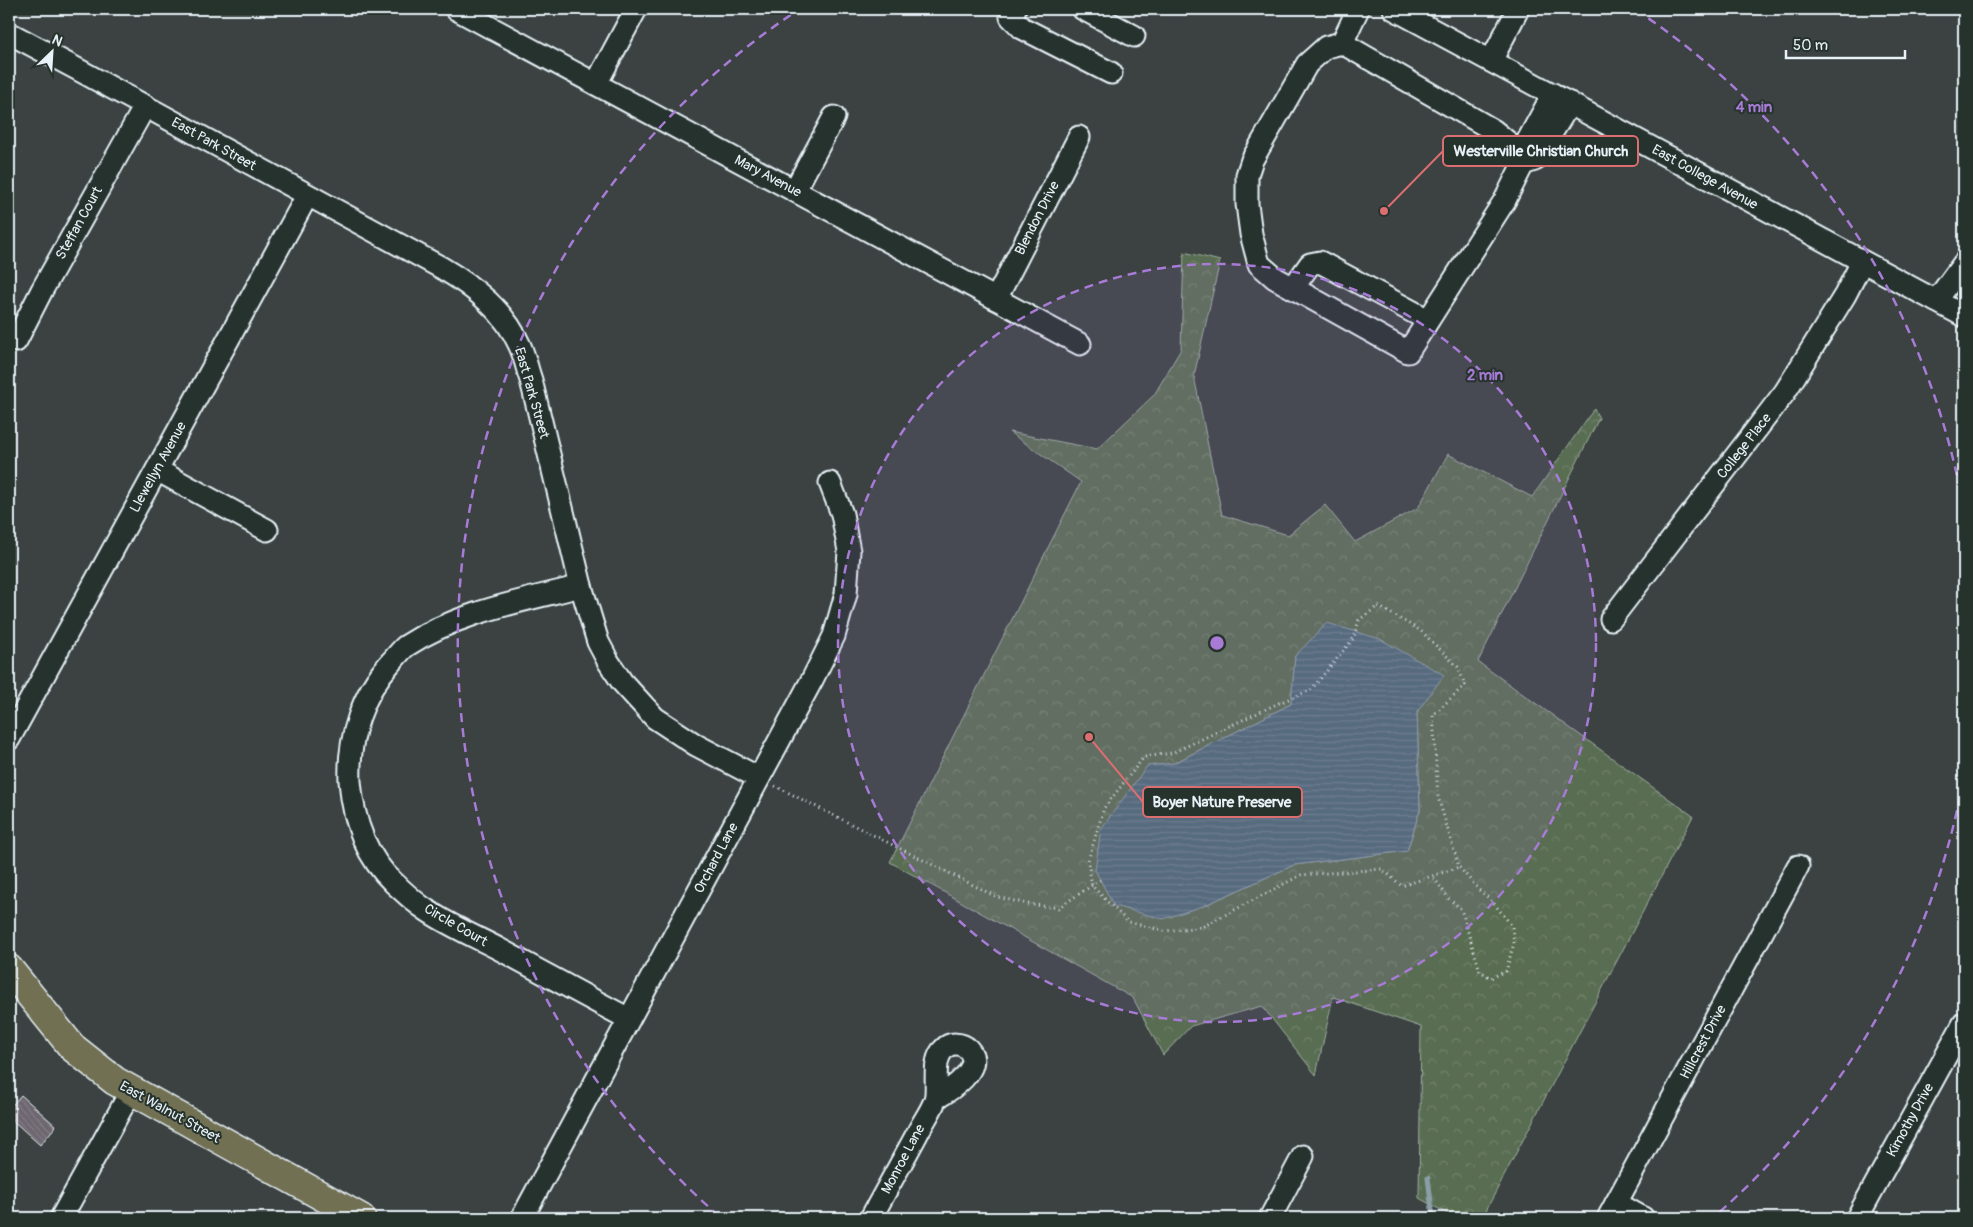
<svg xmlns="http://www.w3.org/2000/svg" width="1973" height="1227" viewBox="0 0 1973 1227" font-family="Pangolin,sans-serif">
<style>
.forest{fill:url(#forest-crowns);stroke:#a0afa4;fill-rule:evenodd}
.water{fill:url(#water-rules);stroke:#8c9fa8}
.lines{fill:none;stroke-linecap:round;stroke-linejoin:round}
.stream{stroke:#8c9fa8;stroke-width:5}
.building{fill:url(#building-back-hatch);stroke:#e8f1f8}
.minor-casing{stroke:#e8f1f8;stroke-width:25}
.major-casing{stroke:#e8f1f8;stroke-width:31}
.path{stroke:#e8f1f8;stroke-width:3;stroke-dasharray:1 4;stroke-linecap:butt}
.minor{stroke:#26332d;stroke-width:21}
.major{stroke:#716f52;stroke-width:28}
.ring{fill:none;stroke:#a77bd6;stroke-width:2.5;stroke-dasharray:9 6}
.labels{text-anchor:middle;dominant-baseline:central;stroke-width:4;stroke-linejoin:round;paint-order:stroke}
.street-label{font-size:14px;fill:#e8f1f8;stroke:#26332d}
.centre{fill:#a77bd6;stroke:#26332d;stroke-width:2.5}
.ring-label{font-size:15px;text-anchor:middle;font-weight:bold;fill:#a77bd6;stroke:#26332d;stroke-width:4;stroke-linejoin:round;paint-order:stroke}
.leader{fill:none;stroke:#dc6e71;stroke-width:2}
.callout-dot{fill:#dc6e71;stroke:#26332d;stroke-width:2}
.callout{fill:#26332d;stroke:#dc6e71;stroke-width:2}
.callout-label{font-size:15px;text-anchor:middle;font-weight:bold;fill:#e8f1f8}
</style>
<defs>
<pattern id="forest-crowns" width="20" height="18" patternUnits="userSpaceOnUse" patternTransform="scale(1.25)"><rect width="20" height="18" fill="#596d51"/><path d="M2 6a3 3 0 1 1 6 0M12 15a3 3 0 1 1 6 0" fill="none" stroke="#71826b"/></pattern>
<pattern id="water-rules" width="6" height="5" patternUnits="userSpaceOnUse" patternTransform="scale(1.25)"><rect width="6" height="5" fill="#4e6973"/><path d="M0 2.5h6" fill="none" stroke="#687f88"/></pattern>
<pattern id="building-back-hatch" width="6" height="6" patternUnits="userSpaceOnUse" patternTransform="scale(1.25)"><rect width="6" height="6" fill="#6d666f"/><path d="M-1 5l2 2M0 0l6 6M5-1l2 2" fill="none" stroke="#827c84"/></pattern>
</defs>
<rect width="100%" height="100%" fill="#3b4241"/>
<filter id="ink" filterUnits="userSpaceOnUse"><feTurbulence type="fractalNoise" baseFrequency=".02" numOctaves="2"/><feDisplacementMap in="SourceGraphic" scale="10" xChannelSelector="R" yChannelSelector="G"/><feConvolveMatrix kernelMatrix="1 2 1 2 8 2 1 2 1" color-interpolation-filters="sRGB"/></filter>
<g filter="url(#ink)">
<path class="forest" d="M1184,252L1220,261L1194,376L1222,515L1288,535L1325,505L1355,542L1418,508L1448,454L1532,497L1594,409L1599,418L1478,662L1693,816L1482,1218H1455L1419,1198L1421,1027L1333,997L1316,1075L1262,1006L1191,1026L1163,1055L1133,998L890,862L1081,482L1009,432L1097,449L1154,395L1181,349ZM1295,656L1417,711L1420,810L1407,851L1294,865L1203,906L1147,767L1174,763L1291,704Z"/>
<path class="water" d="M1327,623L1380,639L1444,675L1417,712L1420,810L1407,851L1294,865L1203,906L1163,919L1114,906L1095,870L1101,829L1147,766L1174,763L1291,704L1295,656Z"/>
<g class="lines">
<path class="stream" d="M1428,1178L1433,1218"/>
</g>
<path class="building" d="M21,1095L56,1126L40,1145L9,1117V1109Z"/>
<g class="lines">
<g class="minor-casing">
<g id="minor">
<path d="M456,9L1080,344"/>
<path d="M1015,9L1011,17L1022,28L1111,73"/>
<path d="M1083,9L1134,36"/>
<path d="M1394,9L1964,316"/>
<path d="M9,33L77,69L442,268C474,287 505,311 520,346C525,357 527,369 531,380L581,586L598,642L608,661L622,682L655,718L696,745L759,778"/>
<path d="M1342,43L1358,9"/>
<path d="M1491,61L1518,9"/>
<path d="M596,84L636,9"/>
<path d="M1521,153L1493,130L1342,43L1326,47L1307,64L1252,160L1247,175V204L1251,234L1259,264L1275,278L1408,352L1505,200L1523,164L1521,153L1553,94"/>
<path d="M1523,164L1535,160L1570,103"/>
<path d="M795,190L834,117"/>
<path d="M1293,288L1310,264L1320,262L1428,320"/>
<path d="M996,299L1079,137"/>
<path d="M1936,301L1964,263"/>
<path d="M16,341L42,290L145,106"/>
<path d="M157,470L267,530"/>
<path d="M581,586C523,601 458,612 406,646C401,650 396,657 391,662C362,694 348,738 350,781C353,818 365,856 394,883C404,892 414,902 425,909C446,924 476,937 499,949C542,972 585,996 629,1019"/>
<path d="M1611,619L1785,392L1845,295L1862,262"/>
<path d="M9,739L307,196"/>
<path d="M1616,1203L1643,1218"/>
<path d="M61,1218L131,1091"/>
<path d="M522,1218L813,678L834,636L846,594L849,551L842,514L830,483"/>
<path d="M871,1218C886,1190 902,1162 917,1134C922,1123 931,1112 935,1100C939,1087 931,1060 944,1049C950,1042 962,1043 968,1049C986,1068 949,1091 935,1099"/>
<path d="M1270,1218L1303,1156"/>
<path d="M1608,1218L1798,866"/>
<path d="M1857,1218L1964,1023"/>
</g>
</g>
<g class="major-casing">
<path id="major" d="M9,969L72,1047L115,1081L361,1218"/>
</g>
<g class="path">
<path d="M775,786L997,897L1028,904L1058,908L1100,880"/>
<path d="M1434,878L1449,899L1461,909L1480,971L1491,978L1506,971L1514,943L1512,926L1492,901L1479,890L1459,867L1438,797L1433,715L1465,685L1458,667L1421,631L1378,606L1359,620L1353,639L1311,690L1281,702L1172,753L1144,757L1104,808L1088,861L1092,886L1128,922L1164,931L1202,927L1301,875L1382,869L1402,886L1459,867"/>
</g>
<use href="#minor" class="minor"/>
<use href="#major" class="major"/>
</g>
</g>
<circle cx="1217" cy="643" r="379" fill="#a77bd6" fill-opacity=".12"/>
<g class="ring">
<circle cx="1217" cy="643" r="379"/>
<path d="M1963 781A759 759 0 0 1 1715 1216M719 1216A759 759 0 0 1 798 10M1636 10A759 759 0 0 1 1963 505"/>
</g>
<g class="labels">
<g class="street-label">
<text transform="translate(214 144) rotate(29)">East Park Street</text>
<text transform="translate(768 176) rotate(28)">Mary Avenue</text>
<text transform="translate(1705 177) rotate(29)">East College Avenue</text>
<text transform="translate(1037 218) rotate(-63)">Blendon Drive</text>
<text transform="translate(79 223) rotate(-61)">Steffan Court</text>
<text transform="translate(532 393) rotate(74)">East Park Street</text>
<text transform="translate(1744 446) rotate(-52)">College Place</text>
<text transform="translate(158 467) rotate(-61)">Llewellyn Avenue</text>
<text transform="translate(716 858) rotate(-62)">Orchard Lane</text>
<text transform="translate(456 925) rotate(30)">Circle Court</text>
<text transform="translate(1703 1042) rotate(-62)">Hillcrest Drive</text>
<text transform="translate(170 1112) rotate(29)">East Walnut Street</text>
<text transform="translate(1910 1120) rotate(-61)">Kimothy Drive</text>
<text transform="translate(903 1159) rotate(-62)">Monroe Lane</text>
</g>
</g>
<circle cx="1217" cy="643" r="8" class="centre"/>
<g class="ring-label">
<text x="1754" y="112">4 min</text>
<text x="1485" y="380">2 min</text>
</g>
<path class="leader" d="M1384 211L1443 151M1089 737L1143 802"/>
<g class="callout-dot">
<circle cx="1384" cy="211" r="5"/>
<circle cx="1089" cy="737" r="5"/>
</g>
<g class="callout">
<rect x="1443" y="136" width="195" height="30" rx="5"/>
<rect x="1143" y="787" width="159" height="30" rx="5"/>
</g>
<g class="callout-label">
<text x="1541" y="156">Westerville Christian Church</text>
<text x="1222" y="807">Boyer Nature Preserve</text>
</g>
<rect width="1973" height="1227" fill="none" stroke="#26332d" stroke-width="30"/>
<rect x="15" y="15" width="1943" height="1197" fill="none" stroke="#e8f1f8" stroke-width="2" filter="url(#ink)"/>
<g transform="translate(52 52) rotate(25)" stroke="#26332d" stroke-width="4" paint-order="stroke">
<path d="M0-4L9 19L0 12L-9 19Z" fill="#e8f1f8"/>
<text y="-8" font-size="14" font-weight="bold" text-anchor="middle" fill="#e8f1f8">N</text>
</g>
<path d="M1786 50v8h119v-8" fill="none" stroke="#e8f1f8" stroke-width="2.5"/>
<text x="1793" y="50" font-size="15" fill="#e8f1f8" stroke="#26332d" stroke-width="4" paint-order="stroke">50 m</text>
</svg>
